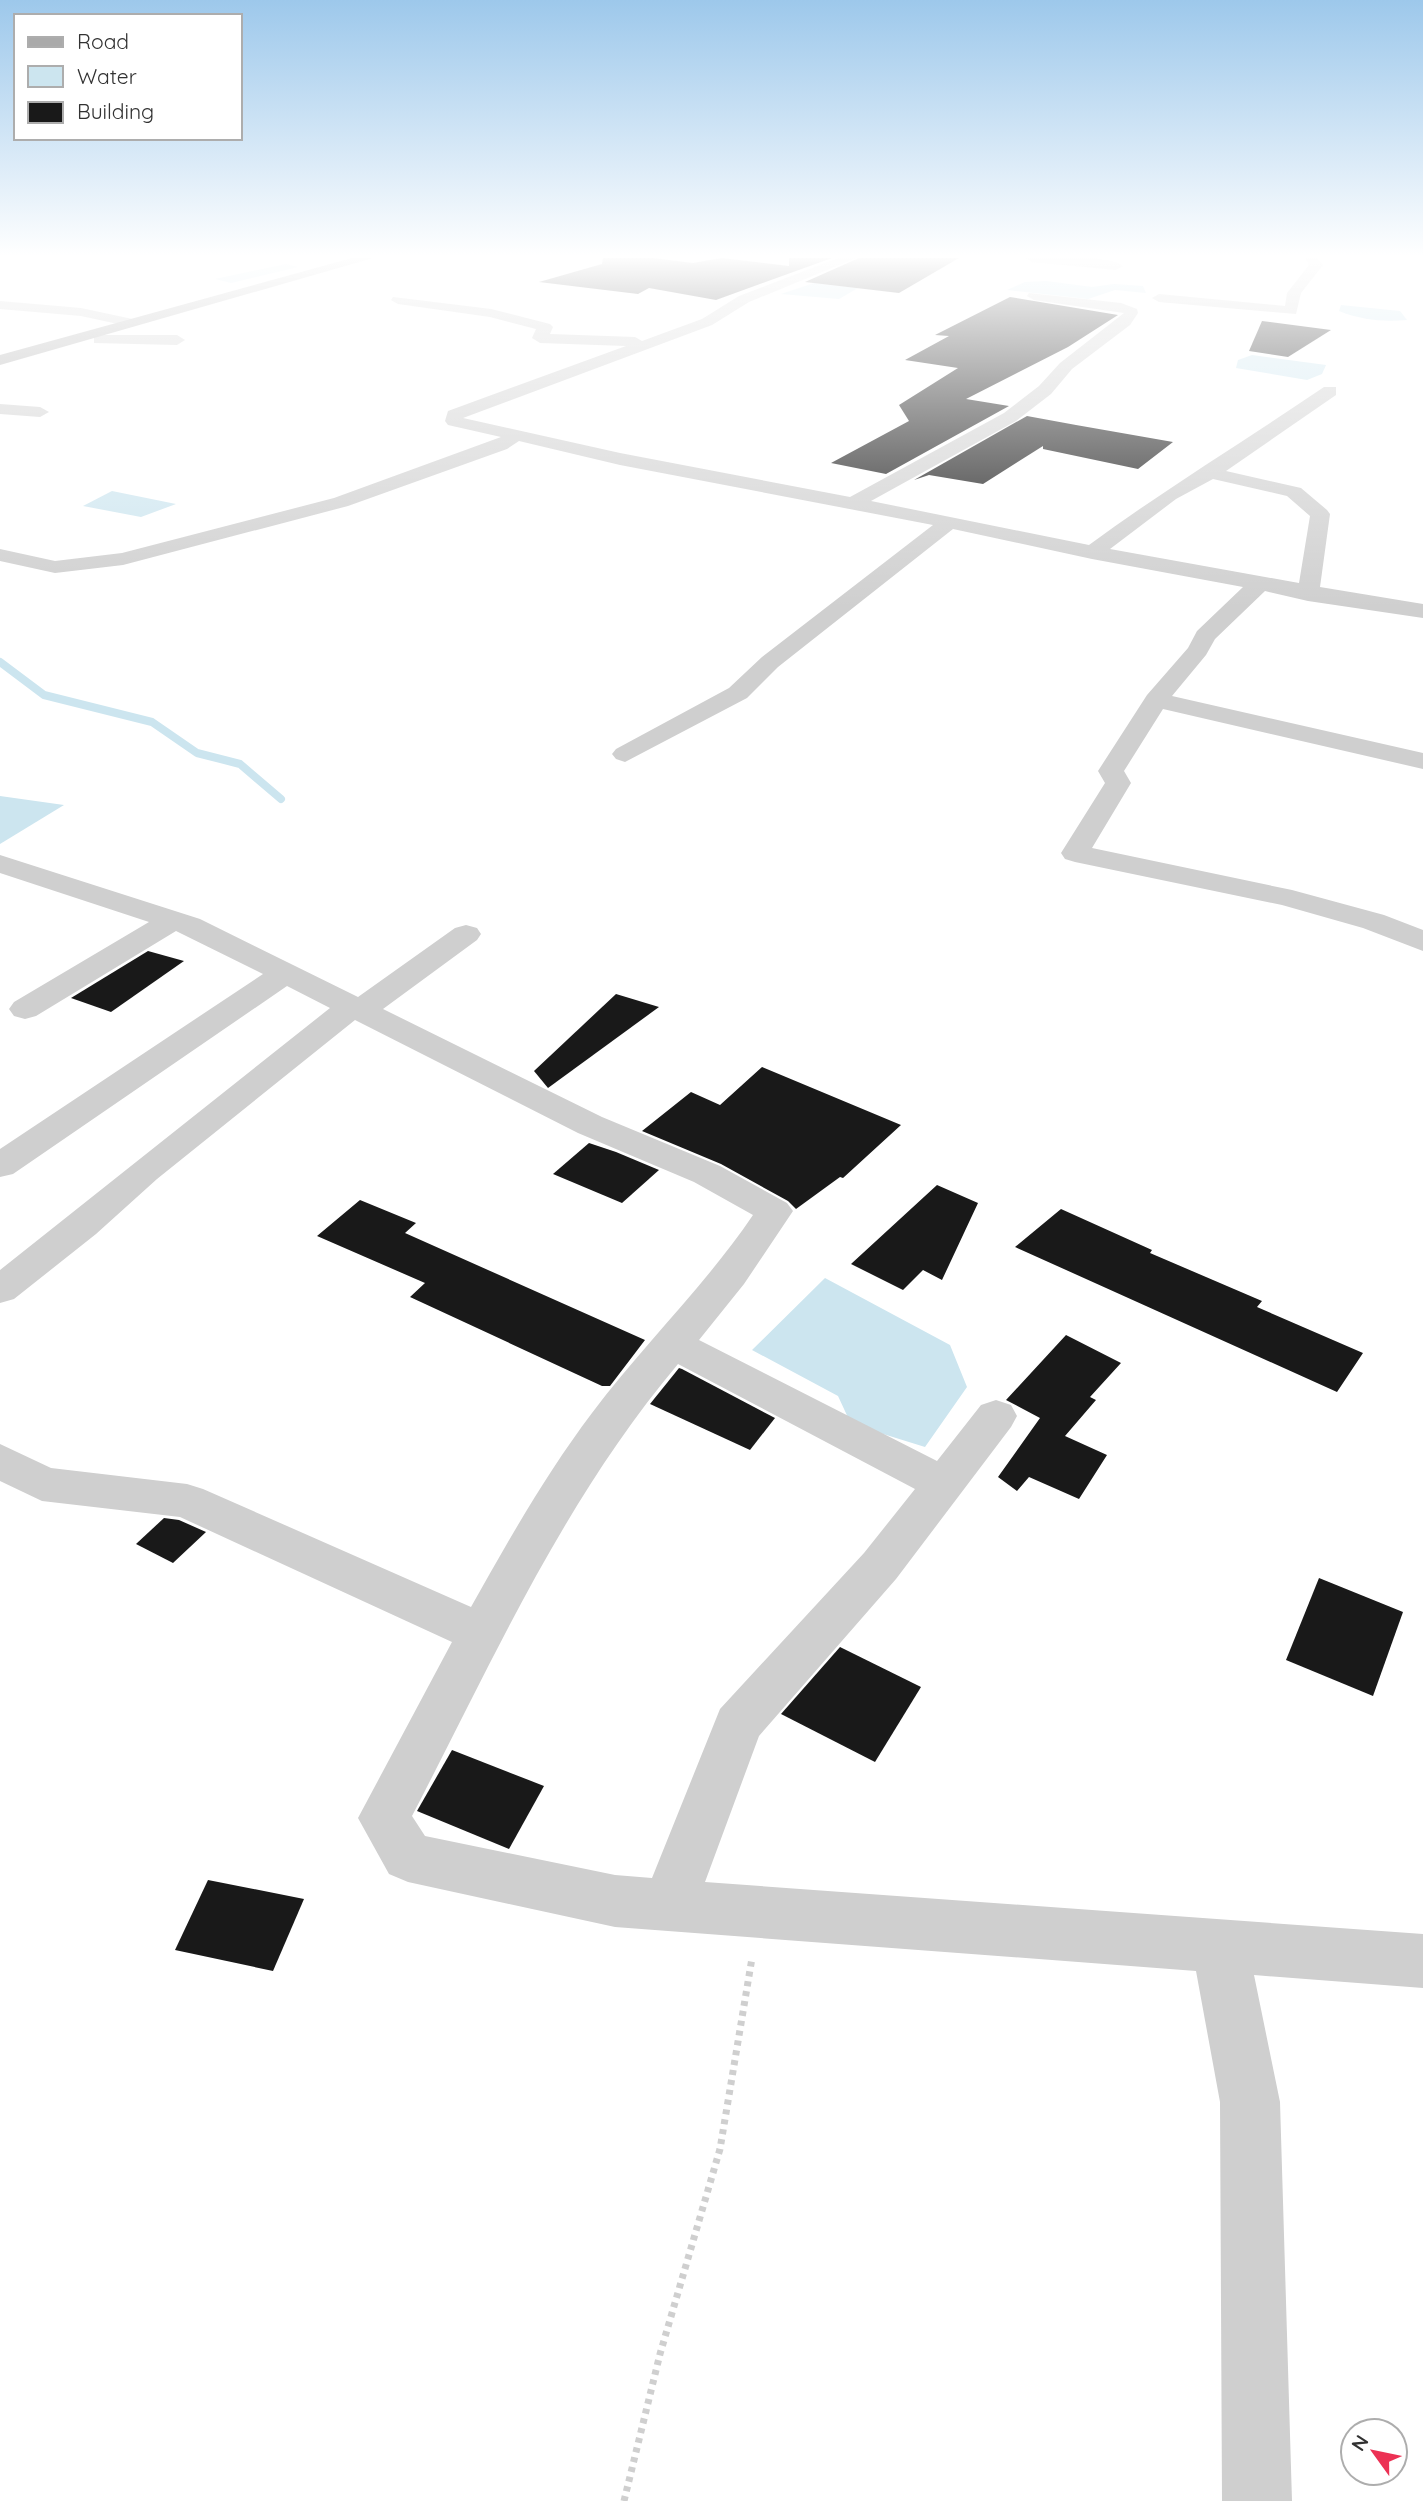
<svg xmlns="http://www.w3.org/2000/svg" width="1423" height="2501" viewBox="0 0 1423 2501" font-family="Quicksand,sans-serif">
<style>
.water{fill:#cce5ef}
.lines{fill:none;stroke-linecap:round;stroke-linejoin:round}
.stream{stroke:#cce5ef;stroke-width:8}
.building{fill:#191919}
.path{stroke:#cfcfcf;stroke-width:7;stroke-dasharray:5 5;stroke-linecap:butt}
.minor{fill:#cfcfcf;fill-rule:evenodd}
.major{fill:#aaa;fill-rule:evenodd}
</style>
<rect width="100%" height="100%" fill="#fff"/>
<g class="water">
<path d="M286,264L298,267L231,283L215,279Z"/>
<path d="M1046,281L1092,287L1114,284L1143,286L1146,293L1115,290L1088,299L1007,290L1025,282Z"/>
<path d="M814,283L858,288L839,299L781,294Z"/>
<path d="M1341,305L1400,311L1407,320C1384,322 1361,320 1339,311Z"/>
<path d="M1252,355L1326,365L1322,374L1307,380L1236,368L1238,360Z"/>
<path d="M112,491L176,504L141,517L83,506Z"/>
<path d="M0,796L64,805L0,844Z"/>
<path d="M825,1278L950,1345L967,1387L925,1447L851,1424L838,1396L752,1350Z"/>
</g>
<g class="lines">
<path class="stream" d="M0,662L44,695L152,722L197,753L240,764L281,799"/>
</g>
<g class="building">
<path d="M603,258H653L693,263L722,258L789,266V258H832L716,300L649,288L638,294L539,282L602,264Z"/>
<path d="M859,258H959L899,293L805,282Z"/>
<path d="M1010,297L1118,315L1068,347L966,399L1009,406L886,474L831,463L909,421L899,405L958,368L905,360L949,336L935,335Z"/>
<path d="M1262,321L1331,330L1288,357L1249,351Z"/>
<path d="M1027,416L1076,425L1173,442L1138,469L1043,449V446L983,484L929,475L914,480Z"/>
<path d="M148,951L184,961L111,1012L71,998Z"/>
<path d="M616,994L659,1007L548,1088L534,1071Z"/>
<path d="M762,1067L901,1125L843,1178L840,1177L796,1209L788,1201L721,1164L642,1131L691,1092L720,1105Z"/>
<path d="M589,1143L616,1152L659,1170L622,1203L553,1174Z"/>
<path d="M937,1185L978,1203L942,1280L923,1270L903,1290L851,1264Z"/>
<path d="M360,1200L416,1223L405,1233L645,1340L610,1386H602L410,1297L425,1283L317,1236Z"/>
<path d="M1061,1209L1152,1250L1150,1253L1262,1301L1257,1307L1363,1353L1337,1392L1015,1247Z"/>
<path d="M1066,1335L1121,1363L1090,1397L1096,1400L1065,1436L1107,1455L1079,1499L1029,1477L1017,1491L998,1477L1040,1418L1006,1400Z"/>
<path d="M679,1368L682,1369L775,1418L750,1450L650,1404Z"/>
<path d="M164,1518L179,1520L206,1532L173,1563L136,1544Z"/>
<path d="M1319,1578L1403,1612L1373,1696L1286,1660Z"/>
<path d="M840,1647L921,1687L875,1762L781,1714Z"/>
<path d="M452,1750L544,1786L509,1849L417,1811Z"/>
<path d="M208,1880L304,1899L273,1971L175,1950Z"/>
</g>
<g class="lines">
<path class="path" d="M624,2501L660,2354L720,2149L752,1958"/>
<g class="minor">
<path d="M838,258H856L749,302L712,325L463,418L620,453L850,497L1004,413L1039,386L1060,363L1124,313L1034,300L1027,296L1029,293L1121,303L1137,309L1138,313L1130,325L1072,369L1051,394L1016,421L871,501L1089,545C1165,489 1246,440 1324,387H1336V395L1226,471L1301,488L1327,510L1330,514L1320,587L1423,604V618L1308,601L1265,591L1215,639L1206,655L1172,696L1423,753V769L1163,709L1124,771L1131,783L1092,848L1292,890L1384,915L1423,930V951L1363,928L1282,905L1075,862L1065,859L1061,853L1105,783L1098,771L1147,695L1188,648L1197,631L1243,587L1092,559L953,529L778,667L747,698L625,762L616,759L612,754L616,749L729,688L762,657L933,525L620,465L519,441L507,449L348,506L123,565L55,573L0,561V549L55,561L122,553L334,498L501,437L448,425L445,421L448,411L626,346L540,343L532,338L536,329L490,317L398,304L391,300L393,297L491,309L550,324L553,327L550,334L635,337L642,341L702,319L739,296ZM1213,479L1287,496L1310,516L1299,583L1110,549L1176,499Z"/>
<path d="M1025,258C1045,257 1108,254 1123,266L1116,270L1032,262Z"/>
<path d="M1305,258H1317L1323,265L1301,293L1296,314L1159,302L1152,298L1159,294L1285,306L1287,293L1309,265Z"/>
<path d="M0,301L81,308L137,320L139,323L132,327L81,316L0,309Z"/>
<path d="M99,335H177L185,340L177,345L94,343V337Z"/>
<path d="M0,404L40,407L49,412L40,417L0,414Z"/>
<path d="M0,855L200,919L358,997L455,928L466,925L477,928L481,934L477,940L383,1009L602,1117L720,1166L787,1203L793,1211L744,1284L699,1340L937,1461L981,1405L996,1400L1011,1405L1017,1416L1011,1427L896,1579L759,1736L705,1882L1423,1934V1988L1254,1975L1280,2102L1292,2501H1222L1220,2102L1196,1971L615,1927L408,1882L389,1874L358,1818L452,1642L180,1517L42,1501L0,1481V1444L51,1468L187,1484L203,1489L471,1607C508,1541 546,1474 592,1413C643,1345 705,1286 753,1215L694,1182L578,1133L355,1020L157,1179L96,1234L14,1299L0,1303V1270L330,1008L287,986L13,1174L0,1177V1149L263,974L176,931L36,1016L25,1019L14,1016L9,1009L14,1002L149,922L0,873ZM678,1364L915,1489L864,1553L720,1709L652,1878L615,1875L425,1836L412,1816C493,1660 563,1501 678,1364Z"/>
</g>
<path class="major" d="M352,258H373L0,365V355Z"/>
</g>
<linearGradient id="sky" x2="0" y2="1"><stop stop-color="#9dc8eb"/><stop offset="0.42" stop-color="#fff"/><stop offset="1" stop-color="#fff" stop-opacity="0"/></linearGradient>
<rect width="1423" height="608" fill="url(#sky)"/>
<rect x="14" y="14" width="228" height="126" fill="#ffffff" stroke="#adadad" stroke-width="2"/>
<rect x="28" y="37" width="35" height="10" fill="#aaaaaa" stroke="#adadad" stroke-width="2"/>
<text x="77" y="49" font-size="21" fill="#323232">Road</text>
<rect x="28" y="66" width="35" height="21" fill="#cce5ef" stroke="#adadad" stroke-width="2"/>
<text x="77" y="84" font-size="21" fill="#323232">Water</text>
<rect x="28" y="102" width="35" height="21" fill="#191919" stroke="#adadad" stroke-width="2"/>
<text x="77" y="119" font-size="21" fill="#323232">Building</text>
<g transform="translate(1374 2452) rotate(303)"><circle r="33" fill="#ffffff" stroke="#adadad" stroke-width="2"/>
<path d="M0-5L12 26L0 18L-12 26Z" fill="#ec3154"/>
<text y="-10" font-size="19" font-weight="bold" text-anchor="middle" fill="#323232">N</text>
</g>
</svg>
